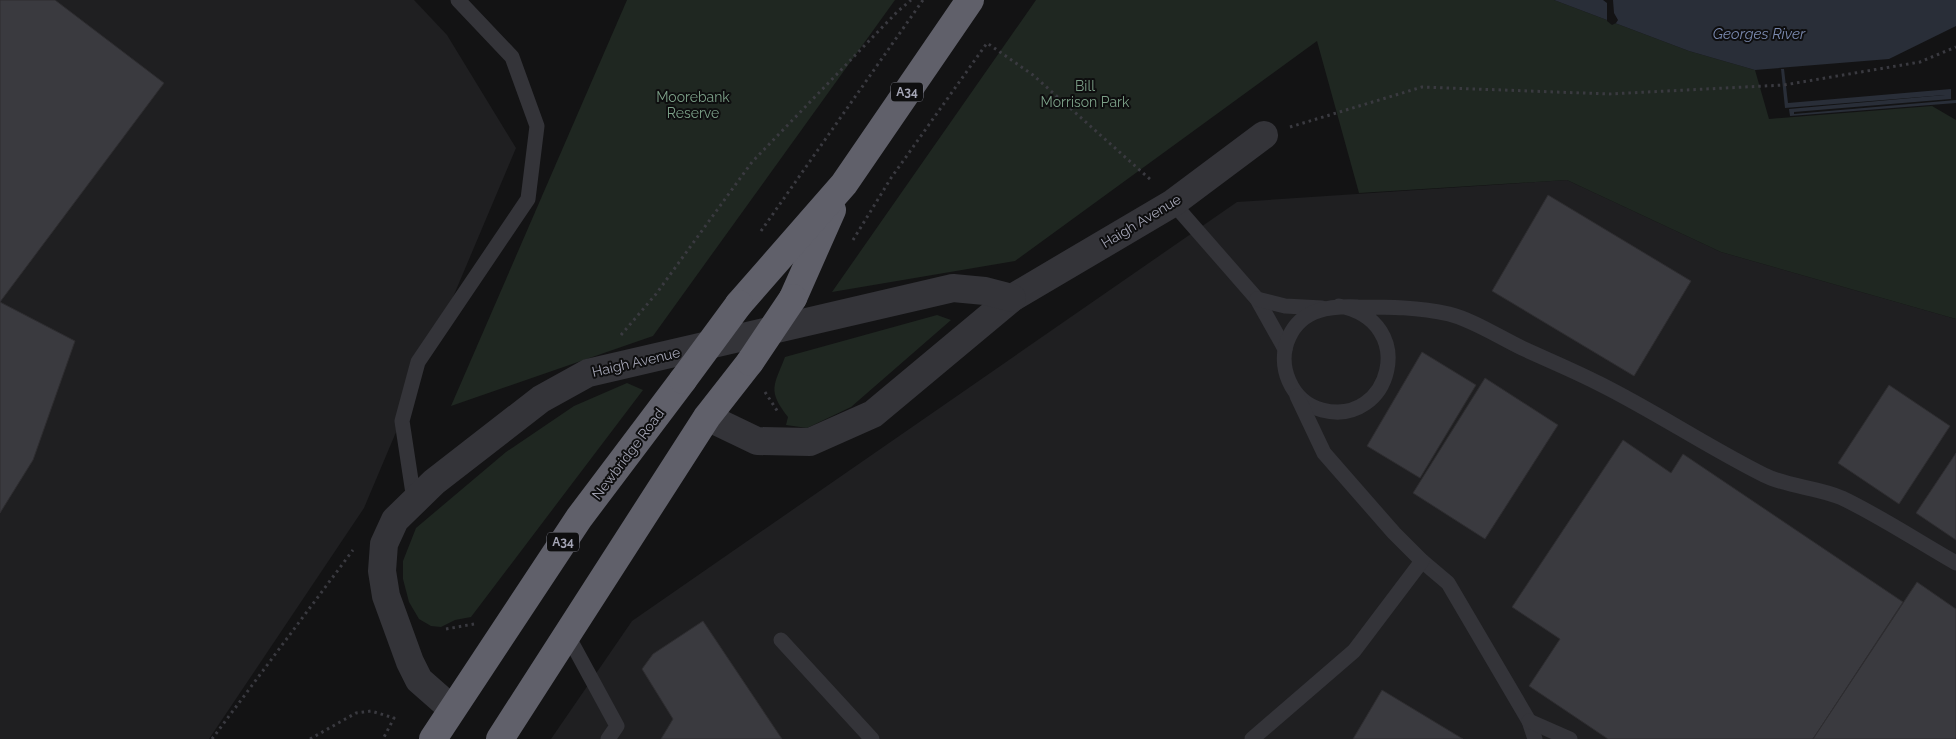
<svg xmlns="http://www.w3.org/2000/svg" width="1956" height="739" viewBox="0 0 1956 739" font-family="Raleway,sans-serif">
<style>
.built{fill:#1f1f21}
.green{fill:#1f2721}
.water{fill:#292e38}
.pier{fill:#131314}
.building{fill:#3a3a3f;stroke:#2e2d30}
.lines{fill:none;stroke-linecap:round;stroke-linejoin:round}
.path{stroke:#3a3a40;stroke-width:3;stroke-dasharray:2.5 4;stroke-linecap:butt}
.lane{stroke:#343439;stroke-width:15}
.street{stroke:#343439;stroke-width:28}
.highway{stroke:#60606a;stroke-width:28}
.highway-bridge{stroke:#60606a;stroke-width:28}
.labels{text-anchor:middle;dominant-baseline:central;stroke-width:4;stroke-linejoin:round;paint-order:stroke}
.shield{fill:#0e0e0f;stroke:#777883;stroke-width:1}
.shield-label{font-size:12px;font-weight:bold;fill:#a4a5b5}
.park-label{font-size:14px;fill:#7b9f87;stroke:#0e0e0f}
.street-label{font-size:14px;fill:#a4a5b5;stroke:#0e0e0f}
.water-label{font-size:15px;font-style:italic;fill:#7b8ab0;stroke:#0e0e0f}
</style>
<rect width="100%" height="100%" fill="#131314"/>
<g class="built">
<path d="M0,0H414L447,35L516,148L364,508L209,739H0Z"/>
<path d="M1567,180L1721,252L1956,319V739H551L632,621L1237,202Z"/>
</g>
<g class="green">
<path d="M627,0H895L653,336L451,406Z"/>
<path d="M1036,0H1554L1689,51L1755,70L1769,119L1932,106L1956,120V319L1721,252L1567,180L1359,193L1317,41L1015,261L832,292Z"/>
<path d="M937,315L951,320L851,407L807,428L786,425L788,417C767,390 774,386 785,357Z"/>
<path d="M627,383L643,390L471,617L455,620L441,627L431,626L419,619L409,602L403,579V561L416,528L506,452L574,406Z"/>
</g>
<g class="water">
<path d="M1554,0H1956V26L1889,59L1755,70L1689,51Z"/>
<path d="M1781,69H1784L1788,103L1951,89V99L1794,112V114L1956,100V103L1790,116L1789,109L1945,95L1785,108Z"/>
</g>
<path class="pier" d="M1603,0H1613L1614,13L1618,20L1616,23L1612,25L1607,21V3Z"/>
<g class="building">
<path d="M0,0H55L164,83L0,302L75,341L33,460L0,513Z"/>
<path d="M1548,195L1691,281L1634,376L1492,291Z"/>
<path d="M1422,352L1476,385L1420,478L1367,446Z"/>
<path d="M1485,378L1558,425L1485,539L1413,493Z"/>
<path d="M1889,385L1950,426L1899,504L1838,463Z"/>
<path d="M1623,440L1671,473L1683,454L1903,602L1813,739H1608L1529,686L1560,639L1512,607Z"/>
<path d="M1956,453V540L1916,513Z"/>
<path d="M1917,582L1956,609V739H1813Z"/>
<path d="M703,621L782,739H661L673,719L642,669L653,654Z"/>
<path d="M1382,690L1463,739H1353Z"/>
</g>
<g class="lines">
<g class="path">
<path d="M1290,127L1422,87L1609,94L1784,85L1920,62L1956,47"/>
<path d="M761,231L923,0"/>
<path d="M853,240L891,178L987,43L1033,75L1152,181"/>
<path d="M621,335L656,294L752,162L897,12L911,0"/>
<path d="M765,392L778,412"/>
<path d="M446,629L474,624"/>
<path d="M212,739L353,550"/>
<path d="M310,739L356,713L371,711L394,718L383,739"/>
</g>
<g class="lane">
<path d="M1173,203L1257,299L1285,349"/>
<path d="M1257,299L1285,306L1322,308"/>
<path d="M1339,306C1420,321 1391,428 1322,410C1291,402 1276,365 1289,337C1302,308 1331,306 1358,307C1389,307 1418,307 1449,314C1473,320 1499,337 1522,348C1548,360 1575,371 1600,384C1656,412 1708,447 1764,475C1788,487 1817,487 1842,498C1880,516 1919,542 1956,563"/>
<path d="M414,500L402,421L418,362L528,199L537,126L512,57L458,0"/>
<path d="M1422,561L1448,583L1529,721L1535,739"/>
<path d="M567,634L617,726L608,739"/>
<path d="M781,640L872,739"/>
<path d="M1529,721L1570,739"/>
<path d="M1252,739L1354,651L1422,561L1394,533L1324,453L1297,396"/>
</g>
<g class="street">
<path d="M707,417L757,441L810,442L873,414L1012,298L1173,203L1264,135"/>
<path d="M452,709L419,680L410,662L386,596L382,571L384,544L395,520L434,482L541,399L588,373L953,288L985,291L1012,298"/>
</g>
<g class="highway">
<path d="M793,298L832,210"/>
<path d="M739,304L844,184L970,0"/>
<path d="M433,739L579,518L683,380"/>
<path d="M500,739L707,417L750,362"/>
</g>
<g class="highway-bridge">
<path d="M750,362L793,298"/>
<path d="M683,380L739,304"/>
</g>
</g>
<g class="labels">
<g class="shield">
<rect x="891" y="82.5" width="32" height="19" rx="4"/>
<rect x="547" y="532.5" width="32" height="19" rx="4"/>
</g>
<g class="shield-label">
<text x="907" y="92">A34</text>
<text x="563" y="542">A34</text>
</g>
<g class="park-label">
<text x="1085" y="86">Bill<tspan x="1085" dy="16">Morrison Park</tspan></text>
<text x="693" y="97">Moorebank<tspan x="693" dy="16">Reserve</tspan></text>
</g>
<g class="street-label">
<text transform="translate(1141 221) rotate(-31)">Haigh Avenue</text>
<text transform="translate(636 362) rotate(-13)">Haigh Avenue</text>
<text transform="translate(628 454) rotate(-53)">Newbridge Road</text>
</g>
<g class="water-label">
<text x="1759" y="34">Georges River</text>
</g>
</g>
</svg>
